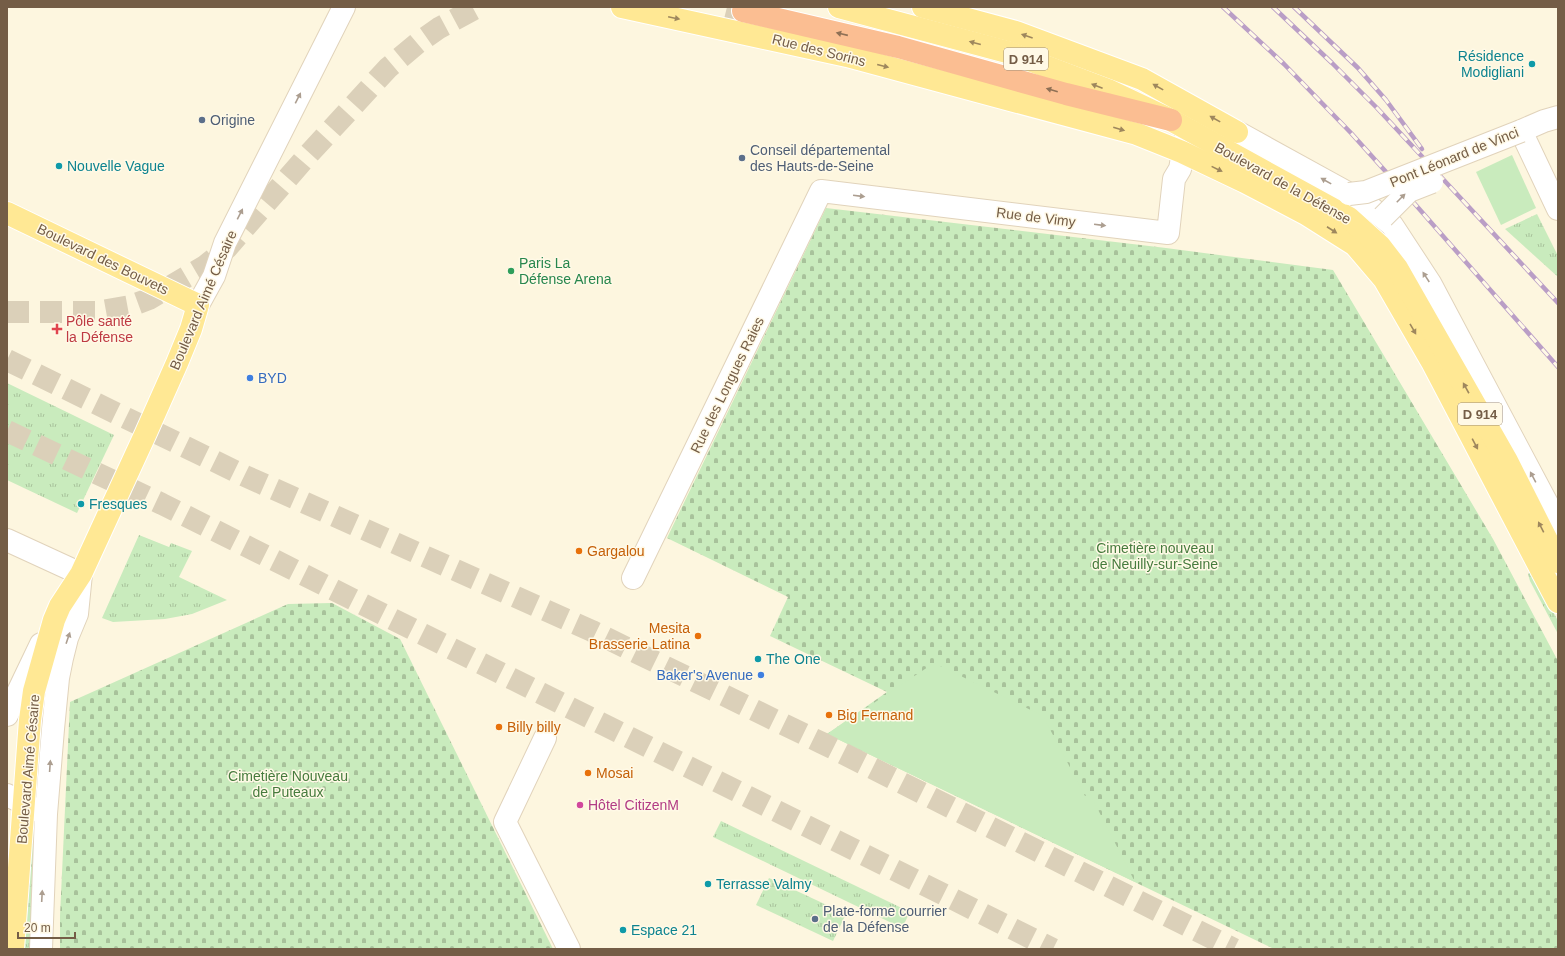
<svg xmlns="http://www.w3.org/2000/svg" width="1565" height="956" viewBox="0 0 1565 956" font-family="Helvetica,sans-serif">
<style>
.grass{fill:url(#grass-tufts)}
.cemetery{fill:url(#cemetery-stones)}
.garden{fill:#c9ebbd}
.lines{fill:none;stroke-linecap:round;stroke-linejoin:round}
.highway-tunnel{stroke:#dbd0b9;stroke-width:22;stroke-dasharray:22 11;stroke-linecap:butt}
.minor-casing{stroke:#e1d3bb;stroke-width:24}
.major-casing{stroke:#fff;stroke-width:24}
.highway-casing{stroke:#fff;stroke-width:24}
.minor{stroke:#fff;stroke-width:22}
.major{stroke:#ffe894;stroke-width:22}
.highway{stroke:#fbbe92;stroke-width:22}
.rail-casing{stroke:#ba9ec6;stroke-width:4.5}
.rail{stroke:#fff9e6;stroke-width:3;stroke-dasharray:9;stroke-linecap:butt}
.minor-bridge-casing{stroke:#e1d3bb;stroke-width:24;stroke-linecap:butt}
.minor-bridge{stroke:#fff;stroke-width:22}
.oneway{fill:#9e875d}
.oneway2{fill:#8f7055}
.oneway3{fill:#ac9e90}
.culture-dot{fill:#0f9aa8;stroke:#fff9e6;stroke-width:1.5}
.service-dot{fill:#5c6f8a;stroke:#fff9e6;stroke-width:1.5}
.leisure-dot{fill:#2e9e5b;stroke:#fff9e6;stroke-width:1.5}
.health-dot{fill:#e0444e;stroke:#fff9e6;stroke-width:1.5}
.shop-dot{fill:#3f7fe0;stroke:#fff9e6;stroke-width:1.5}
.food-dot{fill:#e8710a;stroke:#fff9e6;stroke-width:1.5}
.hotel-dot{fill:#d1479c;stroke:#fff9e6;stroke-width:1.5}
.labels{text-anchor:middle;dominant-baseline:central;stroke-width:3;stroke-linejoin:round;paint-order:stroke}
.shield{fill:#fff9e6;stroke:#9e8c76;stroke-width:1}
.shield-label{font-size:13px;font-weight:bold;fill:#745d46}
.street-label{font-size:14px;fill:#745d46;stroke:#fff9e6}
.culture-label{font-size:14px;fill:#0d838f;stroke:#fff9e6;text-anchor:start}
.service-label{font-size:14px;fill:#4e5e75;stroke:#fff9e6;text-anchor:start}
.leisure-label{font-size:14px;fill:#27864d;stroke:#fff9e6;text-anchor:start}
.health-label{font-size:14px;fill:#be3a42;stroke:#fff9e6;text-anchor:start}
.shop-label{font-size:14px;fill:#366cbe;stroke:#fff9e6;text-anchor:start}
.park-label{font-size:14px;fill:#467b3d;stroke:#fff9e6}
.food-label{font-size:14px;fill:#c56008;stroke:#fff9e6;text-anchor:start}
.hotel-label{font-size:14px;fill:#b23c85;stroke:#fff9e6;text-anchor:start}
</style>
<defs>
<pattern id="grass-tufts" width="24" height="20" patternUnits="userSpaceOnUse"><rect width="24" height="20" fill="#c9ebbd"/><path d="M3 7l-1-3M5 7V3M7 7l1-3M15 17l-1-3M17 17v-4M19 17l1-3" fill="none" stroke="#a8c29b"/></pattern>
<pattern id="cemetery-stones" width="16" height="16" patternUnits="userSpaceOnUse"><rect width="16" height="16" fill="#c9ebbd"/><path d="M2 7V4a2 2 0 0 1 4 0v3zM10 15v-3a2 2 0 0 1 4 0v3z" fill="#a8c29b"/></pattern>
</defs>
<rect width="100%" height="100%" fill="#fdf6df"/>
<g class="grass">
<path d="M1537,214L1558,256V277L1505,229Z"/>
<path d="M7,383L114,435L77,513L7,480Z"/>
<path d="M139,535L169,547L171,543L192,551L179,577L227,600L192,614L165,619L113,622L102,618Z"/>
<path d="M1532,571L1558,621V634L1530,581L1528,574Z"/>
<path d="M721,821L910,912L902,928L713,837Z"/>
<path d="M27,829L40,830L36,949H19Z"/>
<path d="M769,878L846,914L833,941L756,905Z"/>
</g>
<g class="cemetery">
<path d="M826,208L1166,248L1333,270L1493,539L1558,661V949H1274L827,734L887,692L770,636L788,597L667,538Z"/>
<path d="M332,603L400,639L553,949H60V916L70,702L288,604Z"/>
</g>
<g class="garden">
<path d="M1512,155L1536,208L1501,225L1476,172Z"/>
<path d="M934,663L1043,716L1085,796L1090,794L1135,882L827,734Z"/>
</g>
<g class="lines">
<g class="highway-tunnel">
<path d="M727,7L743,11"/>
<path d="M7,312H97L130,306L149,299L205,266L227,248L307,156L388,68L419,42L439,28L478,7"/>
<path d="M7,360L245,476L592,631L822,743L1234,949"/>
<path d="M7,431L162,504L1053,949"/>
</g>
<g class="minor-casing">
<g id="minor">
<path d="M1558,117L1544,121L1521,131L1558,209"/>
<path d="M1237,132L1364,202L1392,225L1430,283L1558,524"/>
<path d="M198,305L214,276L225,243L344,7"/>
<path d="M7,540L81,574L77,614L67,638L62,658L58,678L53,729L46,814L41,949"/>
<path d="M633,578L821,191L1168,233L1174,179L1180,169L1187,131"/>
<path d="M7,715L41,644"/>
<path d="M545,738L505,822L569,949"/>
<path d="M7,795L39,811"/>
</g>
</g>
<g class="major-casing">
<g id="major">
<path d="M622,7L847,56L1137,134L1182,152L1245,182L1306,214L1355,245L1384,279L1432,362L1558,602"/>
<path d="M839,7L1011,53L1108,90L1171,120L1349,218L1380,246L1397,268L1507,461L1558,562"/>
<path d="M923,7L1016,32L1142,79L1237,132"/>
<path d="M7,213L198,305L191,329L177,363L145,435L81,574L60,606L54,620L34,691L30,720L13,949"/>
</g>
</g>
<g class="highway-casing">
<path id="highway" d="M743,11L898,47L1066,94L1171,120"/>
</g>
<use href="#minor" class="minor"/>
<use href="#major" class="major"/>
<use href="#highway" class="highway"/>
<g class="rail-casing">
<g id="rail">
<path d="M1223,7L1284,64L1351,133L1414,203L1558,367"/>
<path d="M1273,7L1332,63L1377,108L1558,303"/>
<path d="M1294,7L1358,68L1386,100L1422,149"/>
</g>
</g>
<use href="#rail" class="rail"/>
<g class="minor-bridge-casing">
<g id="minor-bridge">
<path d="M1349,194L1366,192L1521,131"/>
<path d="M1383,217L1409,191L1432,182"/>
</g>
</g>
<use href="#minor-bridge" class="minor-bridge"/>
</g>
<defs><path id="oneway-solid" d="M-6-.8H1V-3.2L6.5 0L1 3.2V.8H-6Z"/></defs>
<g class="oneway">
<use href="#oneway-solid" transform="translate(674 18) rotate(12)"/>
<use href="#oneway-solid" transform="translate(1027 36) rotate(-161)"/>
<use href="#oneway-solid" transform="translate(975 43) rotate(-165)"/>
<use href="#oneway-solid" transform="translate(883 66) rotate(14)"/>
<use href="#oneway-solid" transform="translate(1097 86) rotate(-159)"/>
<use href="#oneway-solid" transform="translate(1158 87) rotate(-151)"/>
<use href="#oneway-solid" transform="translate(1215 119) rotate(-151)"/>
<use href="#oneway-solid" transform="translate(1119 129) rotate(16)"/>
<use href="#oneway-solid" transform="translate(1217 169) rotate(26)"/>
<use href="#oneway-solid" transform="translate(1332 230) rotate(33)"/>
<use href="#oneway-solid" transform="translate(1413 329) rotate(60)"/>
<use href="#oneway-solid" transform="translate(1466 388) rotate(-119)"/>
<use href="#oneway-solid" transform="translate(1475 444) rotate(62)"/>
<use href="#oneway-solid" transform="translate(1541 527) rotate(-117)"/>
</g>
<g class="oneway2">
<use href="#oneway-solid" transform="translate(842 34) rotate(-167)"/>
<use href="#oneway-solid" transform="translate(1052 90) rotate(-164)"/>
</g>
<g class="oneway3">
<use href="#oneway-solid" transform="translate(298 98) rotate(-63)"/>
<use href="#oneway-solid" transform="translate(1326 181) rotate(-151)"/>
<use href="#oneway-solid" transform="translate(859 196) rotate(7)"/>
<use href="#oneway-solid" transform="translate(1401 198) rotate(-45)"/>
<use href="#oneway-solid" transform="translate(240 214) rotate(-63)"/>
<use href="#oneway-solid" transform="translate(1100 225) rotate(7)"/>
<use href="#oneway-solid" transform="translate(1426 277) rotate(-123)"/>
<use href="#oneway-solid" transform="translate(1533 477) rotate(-118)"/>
<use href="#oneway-solid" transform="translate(68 638) rotate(-71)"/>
<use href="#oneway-solid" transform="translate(50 766) rotate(-86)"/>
<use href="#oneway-solid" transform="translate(42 896) rotate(-87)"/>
</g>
<g class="culture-dot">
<circle cx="1532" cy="64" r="4"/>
<circle cx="59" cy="166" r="4"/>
<circle cx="81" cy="504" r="4"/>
<circle cx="758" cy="659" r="4"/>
<circle cx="708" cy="884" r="4"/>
<circle cx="623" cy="930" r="4"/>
</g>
<g class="service-dot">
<circle cx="202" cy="120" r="4"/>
<circle cx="742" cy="158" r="4"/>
<circle cx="815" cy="919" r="4"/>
</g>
<circle class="leisure-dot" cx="511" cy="271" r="4"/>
<path class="health-dot" d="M55 323h4v4h4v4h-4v4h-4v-4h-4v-4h4z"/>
<g class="shop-dot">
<circle cx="250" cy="378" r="4"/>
<circle cx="761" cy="675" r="4"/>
</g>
<g class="food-dot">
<circle cx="579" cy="551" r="4"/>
<circle cx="698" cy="636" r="4"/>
<circle cx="829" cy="715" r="4"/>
<circle cx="499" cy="727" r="4"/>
<circle cx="588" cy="773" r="4"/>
</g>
<circle class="hotel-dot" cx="580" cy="805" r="4"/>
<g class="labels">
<g class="shield">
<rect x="1004" y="48" width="44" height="22" rx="3"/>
<rect x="1458" y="403" width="44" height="22" rx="3"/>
</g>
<g class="shield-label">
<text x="1026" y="59">D 914</text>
<text x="1480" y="414">D 914</text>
</g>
<g class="street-label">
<text transform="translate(819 50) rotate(14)">Rue des Sorins</text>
<text transform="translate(1454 157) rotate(-22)">Pont Léonard de Vinci</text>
<text transform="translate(1283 183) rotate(29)">Boulevard de la Défense</text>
<text transform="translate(1036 217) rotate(7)">Rue de Vimy</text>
<text transform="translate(103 259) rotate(26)">Boulevard des Bouvets</text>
<text transform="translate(203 300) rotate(-67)">Boulevard Aimé Césaire</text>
<text transform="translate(727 385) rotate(-64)">Rue des Longues Raies</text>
<text transform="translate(28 769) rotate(-85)">Boulevard Aimé Césaire</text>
</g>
<g class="culture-label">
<text x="1524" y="56" text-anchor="end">Résidence<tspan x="1524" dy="16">Modigliani</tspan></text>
<text x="67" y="166">Nouvelle Vague</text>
<text x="89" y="504">Fresques</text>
<text x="766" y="659">The One</text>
<text x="716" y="884">Terrasse Valmy</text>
<text x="631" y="930">Espace 21</text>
</g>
<g class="service-label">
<text x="210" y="120">Origine</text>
<text x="750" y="150">Conseil départemental<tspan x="750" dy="16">des Hauts-de-Seine</tspan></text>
<text x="823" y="911">Plate-forme courrier<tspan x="823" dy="16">de la Défense</tspan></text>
</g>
<g class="leisure-label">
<text x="519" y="263">Paris La<tspan x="519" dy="16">Défense Arena</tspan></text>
</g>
<g class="health-label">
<text x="66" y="321">Pôle santé<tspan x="66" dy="16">la Défense</tspan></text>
</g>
<g class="shop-label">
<text x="258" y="378">BYD</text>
<text x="753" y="675" text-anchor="end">Baker's Avenue</text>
</g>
<g class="park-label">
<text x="1155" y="548">Cimetière nouveau<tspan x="1155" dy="16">de Neuilly-sur-Seine</tspan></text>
<text x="288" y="776">Cimetière Nouveau<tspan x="288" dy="16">de Puteaux</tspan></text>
</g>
<g class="food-label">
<text x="587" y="551">Gargalou</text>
<text x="690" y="628" text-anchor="end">Mesita<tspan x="690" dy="16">Brasserie Latina</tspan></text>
<text x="837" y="715">Big Fernand</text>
<text x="507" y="727">Billy billy</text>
<text x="596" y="773">Mosai</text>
</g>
<g class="hotel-label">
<text x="588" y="805">Hôtel CitizenM</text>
</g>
</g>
<rect width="1565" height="956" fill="none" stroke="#745d46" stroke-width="16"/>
<path d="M18 932v6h57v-6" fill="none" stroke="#745d46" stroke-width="2"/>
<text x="24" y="932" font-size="12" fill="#745d46" stroke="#fff9e6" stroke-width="3" paint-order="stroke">20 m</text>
</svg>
